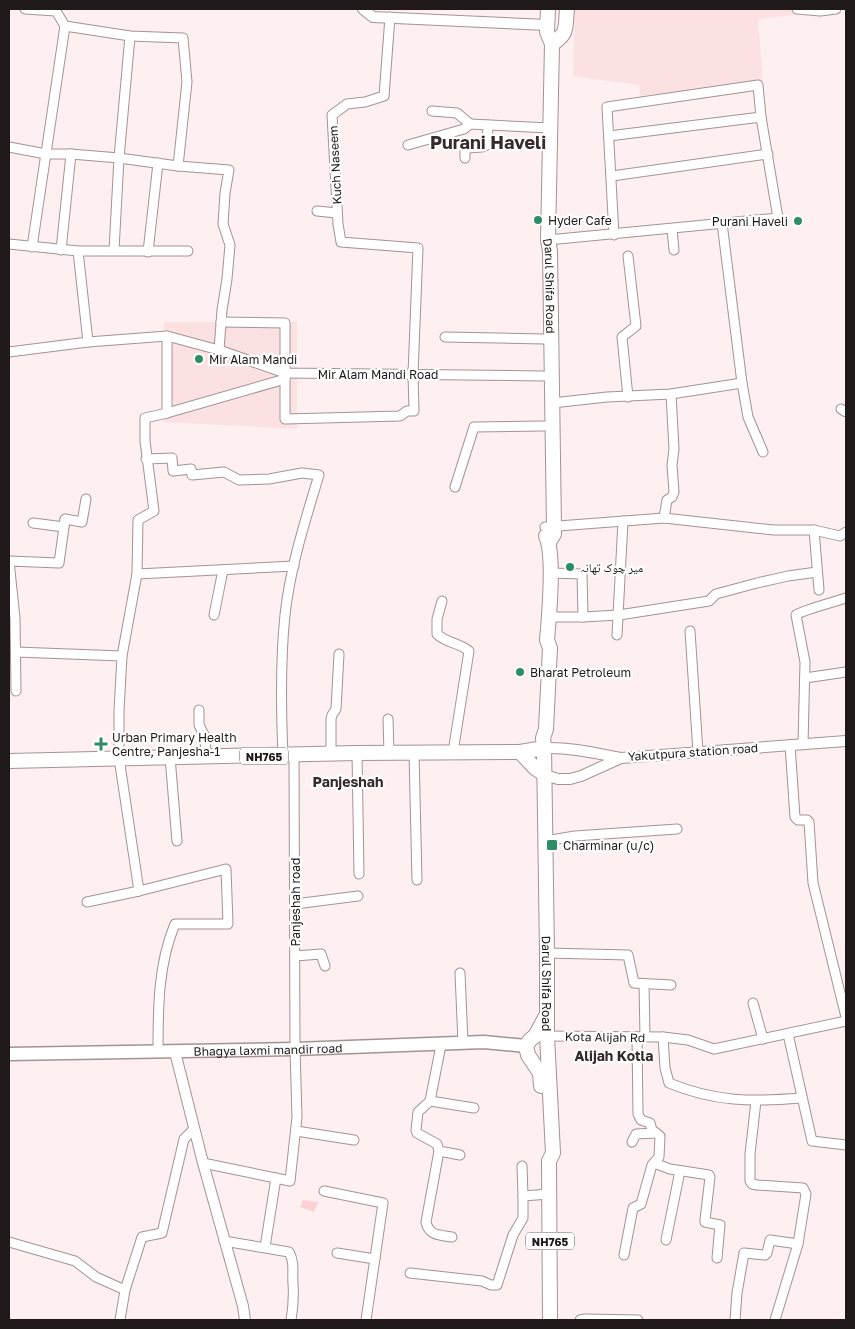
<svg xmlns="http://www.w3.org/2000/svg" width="855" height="1329" viewBox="0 0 855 1329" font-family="'Golos Text','Noto Naskh Arabic',sans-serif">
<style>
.built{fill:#fce1e3}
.green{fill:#fed2d4}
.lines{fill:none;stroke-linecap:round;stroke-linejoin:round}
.minor-casing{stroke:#a39394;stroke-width:11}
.tertiary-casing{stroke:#a39394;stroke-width:12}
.secondary-casing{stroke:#a39394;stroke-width:15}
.primary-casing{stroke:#a39394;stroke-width:16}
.trunk-casing{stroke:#a39394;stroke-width:16}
.minor{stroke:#fff;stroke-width:9}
.tertiary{stroke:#fff;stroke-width:10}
.secondary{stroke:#fff;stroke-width:12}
.primary{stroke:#fff;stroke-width:14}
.trunk{stroke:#fff;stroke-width:14}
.poi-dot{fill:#2d8d65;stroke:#fff;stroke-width:2}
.labels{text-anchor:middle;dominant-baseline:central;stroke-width:4.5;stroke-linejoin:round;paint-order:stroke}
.shield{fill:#fff;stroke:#625e5e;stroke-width:1}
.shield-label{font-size:11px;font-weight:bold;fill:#1f1919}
.street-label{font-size:12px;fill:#1f1919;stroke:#fff}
.poi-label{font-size:12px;fill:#1f1919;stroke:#fff;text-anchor:start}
.neighbourhood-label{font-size:14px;font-weight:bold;fill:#372a2b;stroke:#fff}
.district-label{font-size:18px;font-weight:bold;fill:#372a2b;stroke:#fff}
</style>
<rect width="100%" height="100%" fill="#feeff0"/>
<g class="built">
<path d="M575,9H822V12L758,19L763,82L640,96L639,85L573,76Z"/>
<path d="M164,322H297V429L163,422Z"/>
</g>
<path class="green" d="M303,1200L318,1202L314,1212L300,1207Z"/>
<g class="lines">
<g class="minor-casing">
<g id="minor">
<path d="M25,9L56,11L65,26L130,36L183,38L187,82L178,166"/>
<path d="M797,9L820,11L836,9"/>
<path d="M432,111L457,113L470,124"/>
<path d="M609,136L761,117"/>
<path d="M408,145L464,129L470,124L550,128"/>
<path d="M9,147L46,154H71L119,158L178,166L229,170L225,193L223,224L230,245L227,279L222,310L219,350"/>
<path d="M465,158V151L468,148L482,147L487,145L488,125"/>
<path d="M612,176L768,154"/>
<path d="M317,211L337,213"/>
<path d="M722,223L742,383L748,417L763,452"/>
<path d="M672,229L674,250"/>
<path d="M548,240L778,218L761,117L758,85L607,107L614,235"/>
<path d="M9,244L78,251H188"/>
<path d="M32,247L65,26"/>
<path d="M61,250L71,154"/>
<path d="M114,250L119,158L130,36"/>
<path d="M78,251L88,342"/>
<path d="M148,252L158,163"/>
<path d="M628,256L636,326L622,337L628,397"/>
<path d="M221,322L285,323V419L400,416L407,411H414L413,374L418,248L341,242L338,224L332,115L347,104L365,102L384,96L390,17"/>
<path d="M445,337L544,339"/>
<path d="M9,352L88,342L167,336L219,350L285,373L544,376"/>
<path d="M552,403L607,397L671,394L742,383"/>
<path d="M841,409L846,412"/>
<path d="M167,413V336"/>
<path d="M146,459L172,458L173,471L191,469L192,475L224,472L239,480L269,479L302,473L319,475C305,521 290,568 285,615C280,662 281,709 283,756"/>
<path d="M455,487L474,427L544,426"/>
<path d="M664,518L667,500L672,497L674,492L672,465L674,449L671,394"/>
<path d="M33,523L64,527L65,519L82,522L86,499"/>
<path d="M545,527L664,518L774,530H814L840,536L846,532"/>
<path d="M814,530L819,590"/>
<path d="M550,573L582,574L583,617L619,615L709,601L716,594L757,583L788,576L817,572"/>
<path d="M137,574L294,566"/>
<path d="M442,601L437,619V634C446,643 460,643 469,651L453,752"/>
<path d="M214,615L223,570"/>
<path d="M549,617H583"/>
<path d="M690,631L698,752"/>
<path d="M617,635L623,521"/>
<path d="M16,652L122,656"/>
<path d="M805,678L846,672"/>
<path d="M16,691L15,618L9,561L59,563L64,527"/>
<path d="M199,710V725L204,735L207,757"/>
<path d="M388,719L389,753"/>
<path d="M803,744L805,662L796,615C800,611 837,601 846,598"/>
<path d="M790,745L795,817L798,820H807L809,822L813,883L846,1017"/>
<path d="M357,753L359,874"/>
<path d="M414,753L417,880"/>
<path d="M331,754V719L332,715L336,709L339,654"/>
<path d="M170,757L177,841"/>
<path d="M545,841L575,836L677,829"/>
<path d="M87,902L139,891"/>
<path d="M295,904L358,896"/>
<path d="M547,953L628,955L634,983L671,985"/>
<path d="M295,956L321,954L325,966"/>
<path d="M460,973L463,1043"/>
<path d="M644,984L645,1037"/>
<path d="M753,1003L763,1039"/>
<path d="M788,1034L812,1141L846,1145"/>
<path d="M544,1036L663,1037L688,1040L714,1049L846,1021"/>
<path d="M663,1037L665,1068L669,1083C715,1102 752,1102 801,1098"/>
<path d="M441,1045L430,1101L474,1108"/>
<path d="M158,1052C158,1009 158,964 175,924H228L226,869L139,891L119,758V711L122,656L137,574L138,520L154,511L145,441V418L167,413L285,379"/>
<path d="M430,1101L418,1112L416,1130L417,1133L437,1144L439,1151L460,1155"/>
<path d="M756,1101L750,1154V1181L752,1184L757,1185L803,1188L806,1194L798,1244L775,1320"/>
<path d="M296,1131L354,1140"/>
<path d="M632,1142L636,1134L656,1133"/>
<path d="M439,1151L426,1222C429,1236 440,1235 452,1237"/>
<path d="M203,1163L290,1181L297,1117L295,1049L294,755"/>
<path d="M654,1163L670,1169L709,1175L710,1177L705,1220V1222L720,1225L717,1258"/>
<path d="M522,1166L523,1196"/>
<path d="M324,1191L383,1203L366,1320"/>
<path d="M666,1240L680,1171"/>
<path d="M224,1241L289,1252C295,1263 292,1272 293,1284C294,1297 293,1308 291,1320"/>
<path d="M9,1242L75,1261L96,1277L125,1290"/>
<path d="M265,1247L276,1178"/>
<path d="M337,1253L375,1259"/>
<path d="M624,1255L633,1208L641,1204L652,1165L659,1157L660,1136L652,1130L650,1123L641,1120L638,1114L637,1037"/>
<path d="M410,1273L482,1281L491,1285H497L513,1235L523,1218V1196L549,1194"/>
<path d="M120,1320L125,1290L142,1237L162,1233L184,1139L194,1129"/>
<path d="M580,1320L585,1319L638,1320"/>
<path d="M735,1320L737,1293L744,1253L765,1255L767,1253L770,1240L798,1244"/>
</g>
</g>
<g class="tertiary-casing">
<g id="tertiary">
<path d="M363,9L373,17L547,25"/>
<path d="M544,748C570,747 595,753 621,758"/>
<path d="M545,775L558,779H570L581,776L621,758L846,741"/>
<path d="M175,1052L203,1163L243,1306L245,1320"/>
</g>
</g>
<g class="secondary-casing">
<g id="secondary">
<path id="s1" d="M9,1054L295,1049L484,1042L526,1046"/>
</g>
</g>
<g class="primary-casing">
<g id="primary">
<path id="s2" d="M548,9L547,32L552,44L548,240L550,251L554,527V534L549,542"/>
<path d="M552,44C569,33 565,27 567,9"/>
<path d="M544,748L543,738L546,729L550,648L547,640C549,617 555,555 546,536"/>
</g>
</g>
<g class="trunk-casing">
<g id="trunk">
<path d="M520,752L535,768L545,775"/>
<path id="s3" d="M9,761L357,753L520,752L544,748L547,953V1036L553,1153L549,1161L550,1320"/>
<path d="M541,1086L540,1073L528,1055L526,1046L530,1040L535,1036L546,1016"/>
</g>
</g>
<use href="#minor" class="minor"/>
<use href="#tertiary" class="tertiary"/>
<use href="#secondary" class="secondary"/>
<use href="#primary" class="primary"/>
<use href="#trunk" class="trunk"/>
</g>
<g class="poi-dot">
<circle cx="538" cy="220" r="5"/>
<circle cx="798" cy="221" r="5"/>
<circle cx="199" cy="359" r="5"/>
<circle cx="570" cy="567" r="5"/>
<circle cx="520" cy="672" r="5"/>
<path d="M98.5 736.5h5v5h5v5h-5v5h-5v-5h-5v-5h5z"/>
<rect x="546" y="839" width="12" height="12" rx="2.5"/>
</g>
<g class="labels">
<g class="shield">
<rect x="240" y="747.5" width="48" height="17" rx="4"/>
<rect x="526" y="1232.5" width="48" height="17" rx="4"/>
</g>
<g class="shield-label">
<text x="264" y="756">NH765</text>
<text x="550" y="1241">NH765</text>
</g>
<g class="street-label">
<text transform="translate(335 165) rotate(-93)">Kuch Naseem</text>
<text stroke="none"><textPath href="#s2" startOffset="278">Darul Shifa Road</textPath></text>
<text x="378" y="374">Mir Alam Mandi Road</text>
<text transform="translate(693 752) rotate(-4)">Yakutpura station road</text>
<text transform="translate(295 902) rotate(-90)">Panjeshah road</text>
<text stroke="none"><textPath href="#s3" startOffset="771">Darul Shifa Road</textPath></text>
<text transform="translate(605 1037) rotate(1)">Kota Alijah Rd</text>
<text stroke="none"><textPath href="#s1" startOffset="259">Bhagya laxmi mandir road</textPath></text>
</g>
<g class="poi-label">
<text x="548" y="220">Hyder Cafe</text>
<text x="788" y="221" text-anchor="end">Purani Haveli</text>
<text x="209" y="359">Mir Alam Mandi</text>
<text x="580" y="567">میر چوک تھانہ</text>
<text x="530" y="672">Bharat Petroleum</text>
<text x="112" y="737">Urban Primary Health<tspan x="112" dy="14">Centre, Panjesha-1</tspan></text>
<text x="563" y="845">Charminar (u/c)</text>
</g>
<g class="neighbourhood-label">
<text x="348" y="781">Panjeshah</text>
<text x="614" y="1055">Alijah Kotla</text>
</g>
<g class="district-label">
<text x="488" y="142">Purani Haveli</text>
</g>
</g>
<rect width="855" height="1329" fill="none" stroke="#1f1919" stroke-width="20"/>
</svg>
